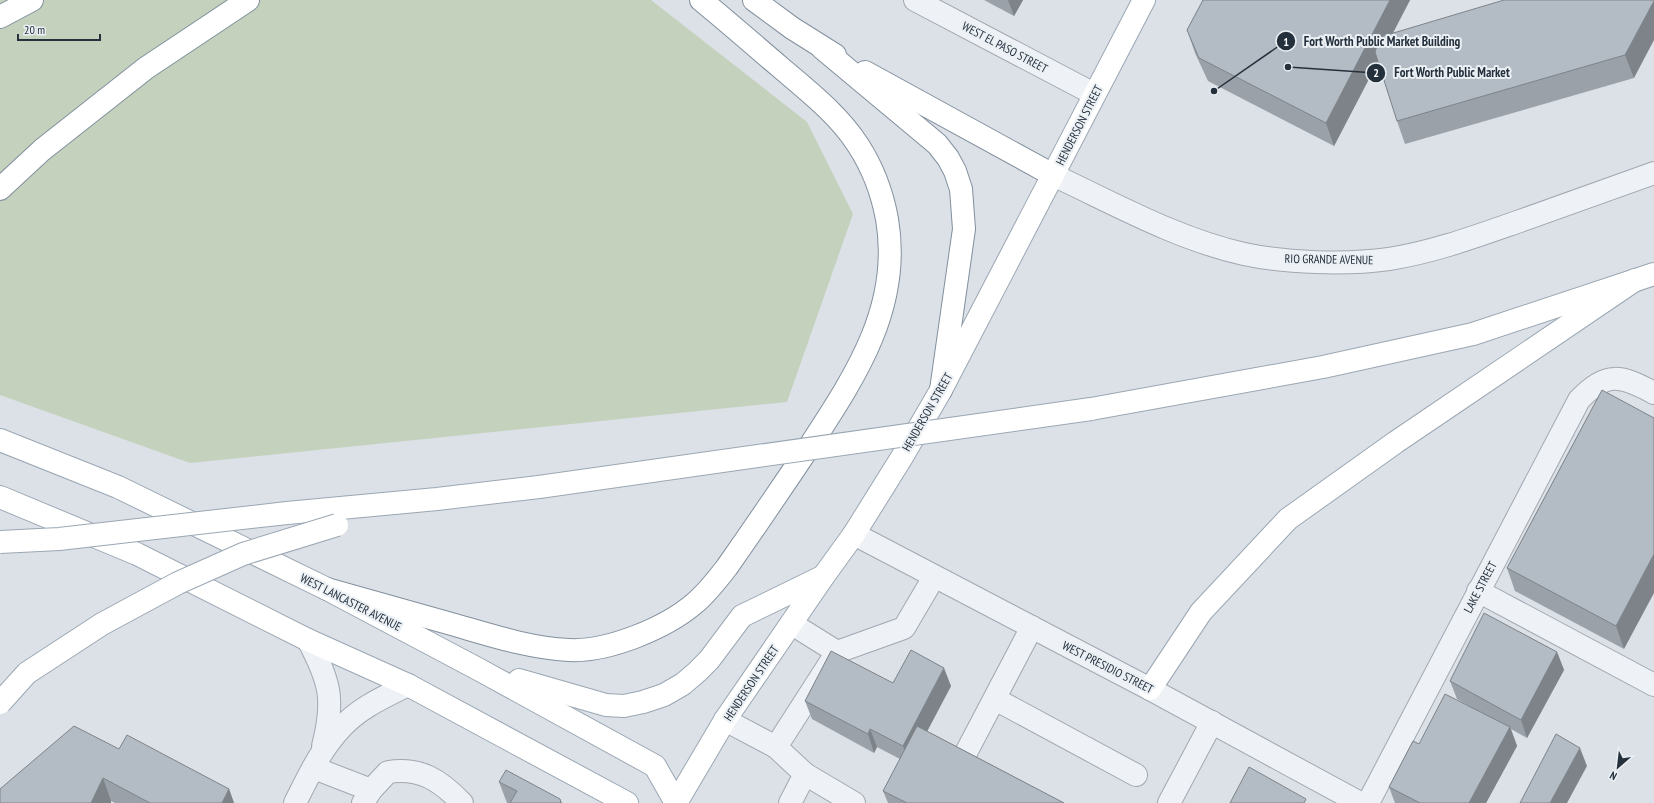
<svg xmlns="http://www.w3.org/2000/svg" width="1654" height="803" viewBox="0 0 1654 803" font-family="'PT Sans Narrow',sans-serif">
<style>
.green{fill:#c4d1bc}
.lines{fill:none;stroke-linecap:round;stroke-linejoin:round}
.minor-casing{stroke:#a1a8b1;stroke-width:24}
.major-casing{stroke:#9aa7b3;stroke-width:24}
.highway-casing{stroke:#82909e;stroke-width:24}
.minor{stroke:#eef1f5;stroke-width:22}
.major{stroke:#fff;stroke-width:22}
.highway{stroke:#fff;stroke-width:22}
.major-bridge-casing{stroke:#9aa7b3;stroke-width:24;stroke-linecap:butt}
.major-bridge{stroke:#fff;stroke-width:22}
.wall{fill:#9aa1a9}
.shaded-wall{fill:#7d8389}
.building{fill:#b3bbc4;stroke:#7d8389}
.labels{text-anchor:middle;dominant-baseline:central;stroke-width:4;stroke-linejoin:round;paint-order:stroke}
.street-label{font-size:12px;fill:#25303d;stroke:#ebf0f4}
.leader{fill:none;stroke:#25303d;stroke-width:1.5}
.callout-dot{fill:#25303d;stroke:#ebf0f4;stroke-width:1.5}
.mark-label{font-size:12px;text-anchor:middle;font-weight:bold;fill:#fff}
.callout-label{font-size:13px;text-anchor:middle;font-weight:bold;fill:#25303d;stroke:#ebf0f4;stroke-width:4;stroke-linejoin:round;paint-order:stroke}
</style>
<rect width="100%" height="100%" fill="#dce1e7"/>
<path class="green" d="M0,0H651L807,122L853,214L787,402L190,463L0,395Z"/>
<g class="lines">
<g class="minor-casing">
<g id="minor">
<path d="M915,0L1094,94"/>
<path d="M1053,175C1115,204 1177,239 1244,254C1286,263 1346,265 1389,259C1434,252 1477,236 1520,221C1564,205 1609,189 1654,173"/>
<path d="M854,534L1150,689L1360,803"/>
<path d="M1478,591L1654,685"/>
<path d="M792,624L837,652"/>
<path d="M308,640C330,681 335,700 323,746"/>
<path d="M995,699L1136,775"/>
<path d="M725,720L776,747L837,652L904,628L934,577"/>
<path d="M776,747L805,774L790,803"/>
<path d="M959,766L1032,627"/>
<path d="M314,768L371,790"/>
<path d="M805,774L854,803"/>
<path d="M295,803C308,777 321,749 341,728C359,708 384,697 408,685"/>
<path d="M363,803L371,790L388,772C420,767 440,780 462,803"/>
<path d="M1169,803L1212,722"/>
<path d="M1368,803L1579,400C1606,371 1621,375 1654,393"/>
</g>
</g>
<g class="major-casing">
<g id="major">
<path d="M1091,409L1323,367L1473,334L1654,274"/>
<path d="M0,440L118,487L327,589L478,669L655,766L676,803"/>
<path d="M0,497L137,554L308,640L408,685L627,803"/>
<path d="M287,513L437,499L539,487"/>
<path d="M519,680L606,705L624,706L643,702L664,695L683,684L697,672L709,660L742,616L822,577"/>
<path d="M1150,689L1201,612L1288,519L1396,442L1635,280"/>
<path d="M676,803L725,720L823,577L854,534L902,457L941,390L1144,0"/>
</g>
</g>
<g class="highway-casing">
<g id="highway">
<path d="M754,0L792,28L835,55"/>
<path d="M0,17L32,0"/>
<path d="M822,48L937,144L948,158L955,171L961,189L964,229L941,390"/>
<path d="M865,72L1053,175"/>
<path d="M0,189L42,150L146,68L248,0"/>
<path d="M327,589C369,601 412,613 455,625C493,636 530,648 569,650C608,652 666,628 695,603C707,593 717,580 727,567C755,527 783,486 811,444C856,375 902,306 887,219C882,192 873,168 858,145C838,114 808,91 780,67C754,45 728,22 701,0"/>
</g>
</g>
<use href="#minor" class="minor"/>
<use href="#major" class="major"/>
<use href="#highway" class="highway"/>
<g class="major-bridge-casing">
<g id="major-bridge">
<path d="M539,487L1091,409"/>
<path d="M0,542L59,539L287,513"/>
<path d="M0,703L27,673L102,624L178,583L243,554L337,525"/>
</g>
</g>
<use href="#major-bridge" class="major-bridge"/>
</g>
<g class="wall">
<path d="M984,0H1023L1014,16Z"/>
<path d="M1203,0H1410L1393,33L1654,0L1634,78L1405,144L1397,121L1378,62L1334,146L1208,81L1195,53L1187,30Z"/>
<path d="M1602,390L1624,649L1515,591L1507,568Z"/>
<path d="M1557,652L1564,670L1527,738L1511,729L1517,746L1486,803H1395L1389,787L1419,744L1469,706L1457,699L1450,681Z"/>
<path d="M893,683L951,686L927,731L1064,803H888L883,791L900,759L877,747L874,753L812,719L805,701Z"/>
<path d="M119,749L229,789L234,803H115L111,801L0,803Z"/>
<path d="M499,782L560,799L562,803H507Z"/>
</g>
<g class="shaded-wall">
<path d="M1008,0H1023L1014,16Z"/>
<path d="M1390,0H1410L1334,146L1326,123Z"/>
<path d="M1654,1V40L1634,78L1625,55Z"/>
<path d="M1654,554V593L1624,649L1616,626Z"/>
<path d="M1557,652L1564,670L1527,738L1521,720Z"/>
<path d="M944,668L951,686L910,764L903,746Z"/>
<path d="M1510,727L1517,746L1486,803H1469Z"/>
<path d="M870,729L877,747L874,753L868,734Z"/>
<path d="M1580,748L1587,766L1567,803H1550Z"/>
<path d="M103,778L111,801V803H91Z"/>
<path d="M229,789L234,803H222Z"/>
</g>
<g class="building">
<path d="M1203,0H1390L1326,123L1199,58L1187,30Z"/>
<path d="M1504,0H1654V1L1625,55L1397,121L1375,52L1380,37Z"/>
<path d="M1602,390L1654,418V554L1616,626L1507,568Z"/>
<path d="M1484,613L1557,652L1521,720L1450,681Z"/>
<path d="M911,650L944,668L903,746L870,729L868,734L805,701L831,651L893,683Z"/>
<path d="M1445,694L1510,727L1469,803H1420L1389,787L1413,741L1419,744Z"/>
<path d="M74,726L119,749L127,735L229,789L222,803H150L103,778L91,803H0V789Z"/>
<path d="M917,726L1064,803H907L883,791Z"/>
<path d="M1556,734L1580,748L1550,803H1520Z"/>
<path d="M1249,767L1306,799L1304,803H1230Z"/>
<path d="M506,770L560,799L561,803H510L517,791L499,782Z"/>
</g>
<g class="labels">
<g class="street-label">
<text transform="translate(1005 47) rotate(28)">WEST EL PASO STREET</text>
<text transform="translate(1079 125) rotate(-63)">HENDERSON STREET</text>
<text transform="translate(1329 259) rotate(1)">RIO GRANDE AVENUE</text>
<text transform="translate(927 412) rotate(-60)">HENDERSON STREET</text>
<text transform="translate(1480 587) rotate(-62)">LAKE STREET</text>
<text transform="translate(351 602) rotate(27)">WEST LANCASTER AVENUE</text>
<text transform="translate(1108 667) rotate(27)">WEST PRESIDIO STREET</text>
<text transform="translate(751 683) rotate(-56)">HENDERSON STREET</text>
</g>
</g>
<path class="leader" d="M1214 91L1286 41M1288 67L1376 73"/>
<g class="callout-dot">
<circle cx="1214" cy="91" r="4"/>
<circle cx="1288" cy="67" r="4"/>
<circle cx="1286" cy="41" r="10"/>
<circle cx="1376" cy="73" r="10"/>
</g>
<g class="mark-label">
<text x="1286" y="46">1</text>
<text x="1376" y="77">2</text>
</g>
<g class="callout-label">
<text x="1382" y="46">Fort Worth Public Market Building</text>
<text x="1452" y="77">Fort Worth Public Market</text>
</g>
<g transform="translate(1618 767) rotate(208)" stroke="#ebf0f4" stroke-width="3" paint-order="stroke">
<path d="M0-3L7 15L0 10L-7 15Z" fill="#25303d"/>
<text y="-6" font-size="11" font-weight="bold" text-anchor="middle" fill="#25303d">N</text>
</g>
<path d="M18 34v6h82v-6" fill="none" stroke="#25303d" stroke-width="2"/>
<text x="24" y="34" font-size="12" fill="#25303d" stroke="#ebf0f4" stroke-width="3" paint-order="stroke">20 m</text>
</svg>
